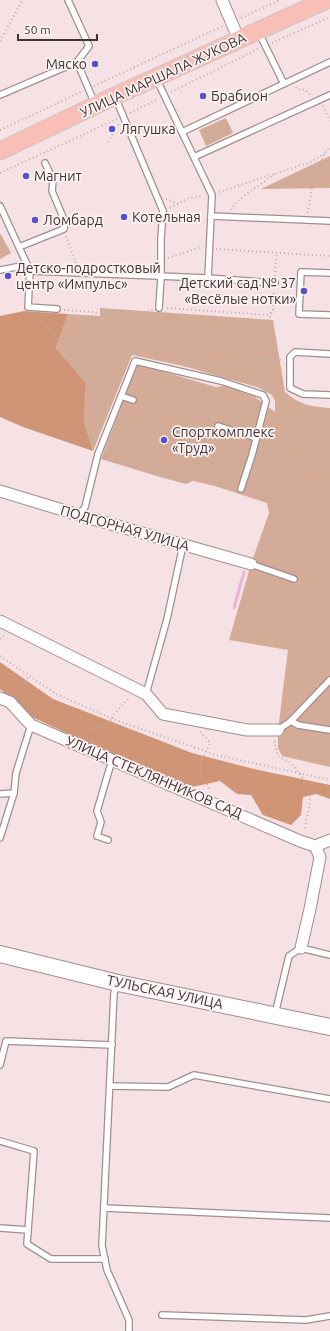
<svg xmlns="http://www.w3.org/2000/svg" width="330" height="1331" viewBox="0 0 330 1331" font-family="Ubuntu,sans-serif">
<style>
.green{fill:#d3ab97}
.forest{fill:#d09576}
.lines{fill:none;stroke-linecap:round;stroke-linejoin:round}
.stream{stroke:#eab3dc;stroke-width:3}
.service-casing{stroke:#a08e90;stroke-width:8}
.minor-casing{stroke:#a08e90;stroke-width:13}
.secondary-casing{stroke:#a08e90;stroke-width:18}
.primary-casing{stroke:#c9c7c7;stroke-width:19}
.path{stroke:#beaeb0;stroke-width:2;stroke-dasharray:1 3;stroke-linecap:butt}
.service{stroke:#fff;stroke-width:5.5}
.minor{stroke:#fff;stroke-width:11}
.secondary{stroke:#fff;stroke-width:16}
.primary{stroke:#f9bfb6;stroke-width:17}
.poi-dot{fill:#5951c9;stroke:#fef2f3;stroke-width:1.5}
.labels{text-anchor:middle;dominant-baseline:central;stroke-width:3.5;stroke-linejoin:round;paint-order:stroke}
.poi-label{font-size:14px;fill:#3e3637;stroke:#fef2f3;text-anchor:start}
.street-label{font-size:14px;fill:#3e3637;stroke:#fef2f3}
</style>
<rect width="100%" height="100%" fill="#f6e2e4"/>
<g class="green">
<path d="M226,118L233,133L206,146L199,130Z"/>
<path d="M330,156V188L261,189Z"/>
<path d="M0,233L11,253L0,259Z"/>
<path d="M100,308L273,320L285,392C298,404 312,407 330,408V767L282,756L278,748V730L288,650L229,640L251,564L269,513L267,503L215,486L193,481L186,484L160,477L101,459L137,364L216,387L224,386L255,397L275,412V401L272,395L257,387L183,366L132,355L93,451L84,421L86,383L56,348L68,314L100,316Z"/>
</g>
<g class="forest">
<path d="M24,311L68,314L56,348L86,383L84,421L93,451L23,427L0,417V316Z"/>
<path d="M0,662L53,699L192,753L254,769L330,785V799L316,794L303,797L301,815L291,825L263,815L251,795L237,794L220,781L192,787L75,737L32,717L0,689Z"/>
</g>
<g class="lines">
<path class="stream" d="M234,608L244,572"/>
<g class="service-casing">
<g id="service">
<path d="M68,0L89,46L77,62"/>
<path d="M259,33L284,84"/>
<path d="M156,78L212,195L211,216L330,221"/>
<path d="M0,95L77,62L95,104"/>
<path d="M116,99L163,211L161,239V277L159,308"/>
<path d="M182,132L330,62"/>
<path d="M194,157L330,95"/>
<path d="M0,206L30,271L208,278L275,283"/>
<path d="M19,247L64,229L65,222L52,191L53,180L45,163"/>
<path d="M0,270L27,265"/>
<path d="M30,271L28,307L57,309"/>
<path d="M330,273L301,272L299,314L330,315"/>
<path d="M208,278L211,216"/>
<path d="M330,354L295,352L290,357V388L303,394L330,395"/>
<path d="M121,396L133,400"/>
<path d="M218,426L256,438"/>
<path d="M79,515L85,507L98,454L135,361L221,381L263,395L266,401L252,455L241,489"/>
<path d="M251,564L294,579"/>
<path d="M146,694L167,619L183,545"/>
<path d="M291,721L298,725L330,730"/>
<path d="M278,730L291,721L330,680"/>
<path d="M0,794L14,793"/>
<path d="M0,838L14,793L16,773L31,725"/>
<path d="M108,840L97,836L101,822L97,811L112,760"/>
<path d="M117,985L114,993L102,1246L107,1270L129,1320V1331"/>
<path d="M275,1014L289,956L301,948L330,955"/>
<path d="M0,1065L6,1041L112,1045"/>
<path d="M110,1086L168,1087L194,1075L330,1099"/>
<path d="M0,1141L34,1151L27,1244L51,1259H105"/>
<path d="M104,1208L330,1218"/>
<path d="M0,1228L28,1230"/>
<path d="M162,1315L306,1320L330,1316"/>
</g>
</g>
<g class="minor-casing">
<g id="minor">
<path d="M222,0L239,40"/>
<path d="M0,491L79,515L251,564"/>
<path d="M0,621L146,694L163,714L247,730H278"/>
<path d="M0,698L10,702L31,725L300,841L315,846"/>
<path d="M315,846L330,840"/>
<path d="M301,948L310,909L320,857L315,846"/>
</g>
</g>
<g class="secondary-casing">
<path id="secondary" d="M0,954L118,983L330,1027"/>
</g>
<g class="primary-casing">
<path id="primary" d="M0,151L115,96L326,0"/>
</g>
<g class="path">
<path d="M241,18L280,0"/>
<path d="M0,41L22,1L21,0"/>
<path d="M272,43L330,17"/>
<path d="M94,86L223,26"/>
<path d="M296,87L297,89L306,90L311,96"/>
<path d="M171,92L258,49"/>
<path d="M323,106L330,121"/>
<path d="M130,113L158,99"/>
<path d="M0,130L81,92"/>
<path d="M108,142L119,124"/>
<path d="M0,173L117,119"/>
<path d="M219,192L311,162L325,153"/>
<path d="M166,199L178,204"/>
<path d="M170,208L189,198L203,196"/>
<path d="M231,210C235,199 265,182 275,174"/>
<path d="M308,213L314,174L325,153L330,147"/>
<path d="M66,236L77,266"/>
<path d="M216,249L330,256"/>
<path d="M168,258L202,247"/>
<path d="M275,276L276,257L278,253"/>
<path d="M167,308L268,315L273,310"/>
<path d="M64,310C92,311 125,318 153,310"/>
<path d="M165,312L177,321L191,325L202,335L221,337L246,347L267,360H283"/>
<path d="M35,315L67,349L90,380V432L94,444"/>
<path d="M177,321L190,359L191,366"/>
<path d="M136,354L137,353L142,332L155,314"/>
<path d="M205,369L229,363L241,364L266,361"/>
<path d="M265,389L274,359L264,330L273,310L274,290"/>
<path d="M90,407L111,399"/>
<path d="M259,454H263L330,468"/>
<path d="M105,457L122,463L186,482L189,481L219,388"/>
<path d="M248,491L269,499L273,512L258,557"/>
<path d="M0,639L5,635"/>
<path d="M0,656L56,694L113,719L216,755L330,780"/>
<path d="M16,695L29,676"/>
<path d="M200,732L210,742C206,754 196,762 202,776C204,781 208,784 209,790"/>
<path d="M77,733L101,727L113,719V715L130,697"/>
<path d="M274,741L278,756C281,758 286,760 289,762C297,767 309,787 310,797C311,806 305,820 305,831"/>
</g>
<use href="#service" class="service"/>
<use href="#minor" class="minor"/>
<use href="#secondary" class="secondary"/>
<use href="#primary" class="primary"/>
</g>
<g class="poi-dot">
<circle cx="95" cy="64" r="4"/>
<circle cx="203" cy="96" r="4"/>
<circle cx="112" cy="129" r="4"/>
<circle cx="26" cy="176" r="4"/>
<circle cx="124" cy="217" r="4"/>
<circle cx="35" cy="220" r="4"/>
<circle cx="8" cy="276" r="4"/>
<circle cx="304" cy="291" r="4"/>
<circle cx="164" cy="440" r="4"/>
</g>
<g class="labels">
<g class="poi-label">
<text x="87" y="64" text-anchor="end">Мяско</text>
<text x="211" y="96">Брабион</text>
<text x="120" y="129">Лягушка</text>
<text x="34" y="176">Магнит</text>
<text x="132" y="217">Котельная</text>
<text x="43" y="220">Ломбард</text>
<text x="16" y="268">Детско-подростковый<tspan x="16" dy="16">центр «Импульс»</tspan></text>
<text x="296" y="283" text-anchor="end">Детский сад № 37<tspan x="296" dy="16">«Весёлые нотки»</tspan></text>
<text x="172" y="432">Спорткомплекс<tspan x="172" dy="16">«Труд»</tspan></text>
</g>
<g class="street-label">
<text transform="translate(163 75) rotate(-25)">УЛИЦА МАРШАЛА ЖУКОВА</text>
<text transform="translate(125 528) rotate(16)">ПОДГОРНАЯ УЛИЦА</text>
<text transform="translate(154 777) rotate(23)">УЛИЦА СТЕКЛЯННИКОВ САД</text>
<text transform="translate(165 992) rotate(12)">ТУЛЬСКАЯ УЛИЦА</text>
</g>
</g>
<path d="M18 34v6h79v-6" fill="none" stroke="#3e3637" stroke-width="2"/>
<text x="24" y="34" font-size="12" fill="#3e3637" stroke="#fef2f3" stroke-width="3" paint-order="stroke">50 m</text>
</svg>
